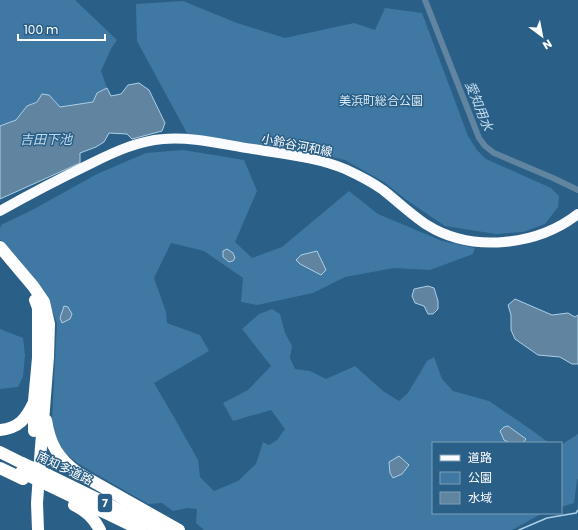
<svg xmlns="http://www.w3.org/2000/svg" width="578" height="530" viewBox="0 0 578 530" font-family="Poppins,'Noto Sans JP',sans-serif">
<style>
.green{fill:#3f79a3}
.water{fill:#6185a0;stroke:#accfe8}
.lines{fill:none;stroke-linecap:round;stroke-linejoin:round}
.stream{stroke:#accfe8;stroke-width:1.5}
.canal{stroke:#6185a0;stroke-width:6}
.major{stroke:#f9fbfe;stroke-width:10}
.highway{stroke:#fff;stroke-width:12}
.highway-bridge{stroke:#fff;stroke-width:12}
.labels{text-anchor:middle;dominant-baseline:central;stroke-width:3;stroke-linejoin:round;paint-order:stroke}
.shield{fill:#2a5f87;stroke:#bfcfdb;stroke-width:1}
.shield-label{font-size:11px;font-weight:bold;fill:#fff}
.park-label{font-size:12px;fill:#daebf6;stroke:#2a5f87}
.street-label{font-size:12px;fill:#fff;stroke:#2a5f87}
.water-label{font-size:13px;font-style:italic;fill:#c3ddef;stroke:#2a5f87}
</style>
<rect width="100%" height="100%" fill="#2a5f87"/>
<g class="green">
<path d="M0,0H75L117,40L111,49L101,71L107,88L97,93L93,102L60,107L49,95L27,106L16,120L0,126Z"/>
<path d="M183,1L237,23L285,38L354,23L375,30L385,8L422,13L468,136L477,150L486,159L551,188L559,196L558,207L545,224L523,232L496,234L445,226L408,201L384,182L345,160L296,149L189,137L137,41L136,4Z"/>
<path d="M183,150L244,160L257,191L235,242L252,258L282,247L349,191L378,214L442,241L475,248L473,254L430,270L394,268L345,277L313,293L257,305L241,302L243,278L204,251L171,243L154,278L166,312L167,323L200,335L209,351L154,383L175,419L198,460L200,477L214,491L238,481L256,464L263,442L269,445L277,440L285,429L271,410L233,421L223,403L248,390L271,366L242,329L259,314L272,309L280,314L285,333L292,346L290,358L295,369L310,371L326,379L355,366L383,391L399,401L408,393L427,361L434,357L442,379L453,391L489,401L533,431L549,443H433V513H543L512,530H204L196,523L197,509L188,508L173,511L162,503L148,504L77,463L64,452L57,439L52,420L57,323L48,301L36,283L0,239V229L1,225L34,209L97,174L146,153Z"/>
<path d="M0,329L23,338L25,355L23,377L18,387L0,389Z"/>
<path d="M578,434V479L577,480L574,503L561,507V445Z"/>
</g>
<g class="water">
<path d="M139,83L149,90L165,123L162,131L132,139L127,134L109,133L104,142L96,147L80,153V163L0,199V126L16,120L27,106L37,102L42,94L49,95L60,107L93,102L97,93L107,88L111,96L121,94L128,85Z"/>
<path d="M227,249L233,253L235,258L233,261L229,262L223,257V251Z"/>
<path d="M317,251L326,270L321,275L300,264L296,260L301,255Z"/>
<path d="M428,286L434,288L438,301V309L433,314H428L424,306L415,303L412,296L414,289Z"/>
<path d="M515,299L552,315L568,313L575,317L578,315V364H572L560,357L538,355L515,339L511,330V315L508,305Z"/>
<path d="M64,306L68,307L72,314L70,319L62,323L60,318Z"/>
<path d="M508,426L526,439L523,443H510L504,440L500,431L504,427Z"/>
<path d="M399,456L409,465L402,474L393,478L390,473L389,462Z"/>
</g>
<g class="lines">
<path class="stream" d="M519,530L547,518L576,513L578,510"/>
<path class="canal" d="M425,0L479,138L485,146L494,153L553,178L578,190"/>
<path class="major" d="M0,211C30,194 61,178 92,163C114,152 138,141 163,139C191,136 225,145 253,149C283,154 317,157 345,169C358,175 372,182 383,190C397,201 413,216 427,225C472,253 537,246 578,214"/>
<g class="highway">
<path d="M0,247L33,286L44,302L49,324L48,357L40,460L37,503L38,530"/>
<path d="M46,420C50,445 58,458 78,473L179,530"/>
<path d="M0,430C19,428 26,419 34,402"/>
<path d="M34,431V401L38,358V308L35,300"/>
<path d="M0,452L22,463"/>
<path d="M0,468L23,479"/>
<path d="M48,475L161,530"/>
<path d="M48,485L141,530"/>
<path d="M74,505C87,512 93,517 100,530"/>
</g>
<g class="highway-bridge">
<path d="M22,463L48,475"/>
<path d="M21,472L48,485"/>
</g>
</g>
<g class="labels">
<rect class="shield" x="98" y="494" width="14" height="18" rx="3"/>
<g class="shield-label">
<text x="105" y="503">7</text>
</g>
<g class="park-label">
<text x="381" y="100">美浜町総合公園</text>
</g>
<g class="street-label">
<text transform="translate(297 145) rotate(11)">小鈴谷河和線</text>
<text transform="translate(65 468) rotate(26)">南知多道路</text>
</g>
<g class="water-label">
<text transform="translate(479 106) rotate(68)">愛知用水</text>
<text x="46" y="139">吉田下池</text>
</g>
</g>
<rect x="432" y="442" width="130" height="72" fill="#2a5f87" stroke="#7f9fb7"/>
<rect x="440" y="455" width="20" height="6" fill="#f9fbfe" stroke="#7f9fb7"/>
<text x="468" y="462" font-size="12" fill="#ffffff">道路</text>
<rect x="440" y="472" width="20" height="12" fill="#3f79a3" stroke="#7f9fb7"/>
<text x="468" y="482" font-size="12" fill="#ffffff">公園</text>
<rect x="440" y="492" width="20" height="12" fill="#6185a0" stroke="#7f9fb7"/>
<text x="468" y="502" font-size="12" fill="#ffffff">水域</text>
<g transform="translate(542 36) rotate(148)" stroke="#2a5f87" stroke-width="3" paint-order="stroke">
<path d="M0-3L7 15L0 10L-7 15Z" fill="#ffffff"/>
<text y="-6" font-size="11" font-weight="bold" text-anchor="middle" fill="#ffffff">N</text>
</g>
<path d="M18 34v6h87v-6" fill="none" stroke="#ffffff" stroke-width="2"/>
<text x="24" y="34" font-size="12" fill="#ffffff" stroke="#2a5f87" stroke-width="3" paint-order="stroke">100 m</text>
</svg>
